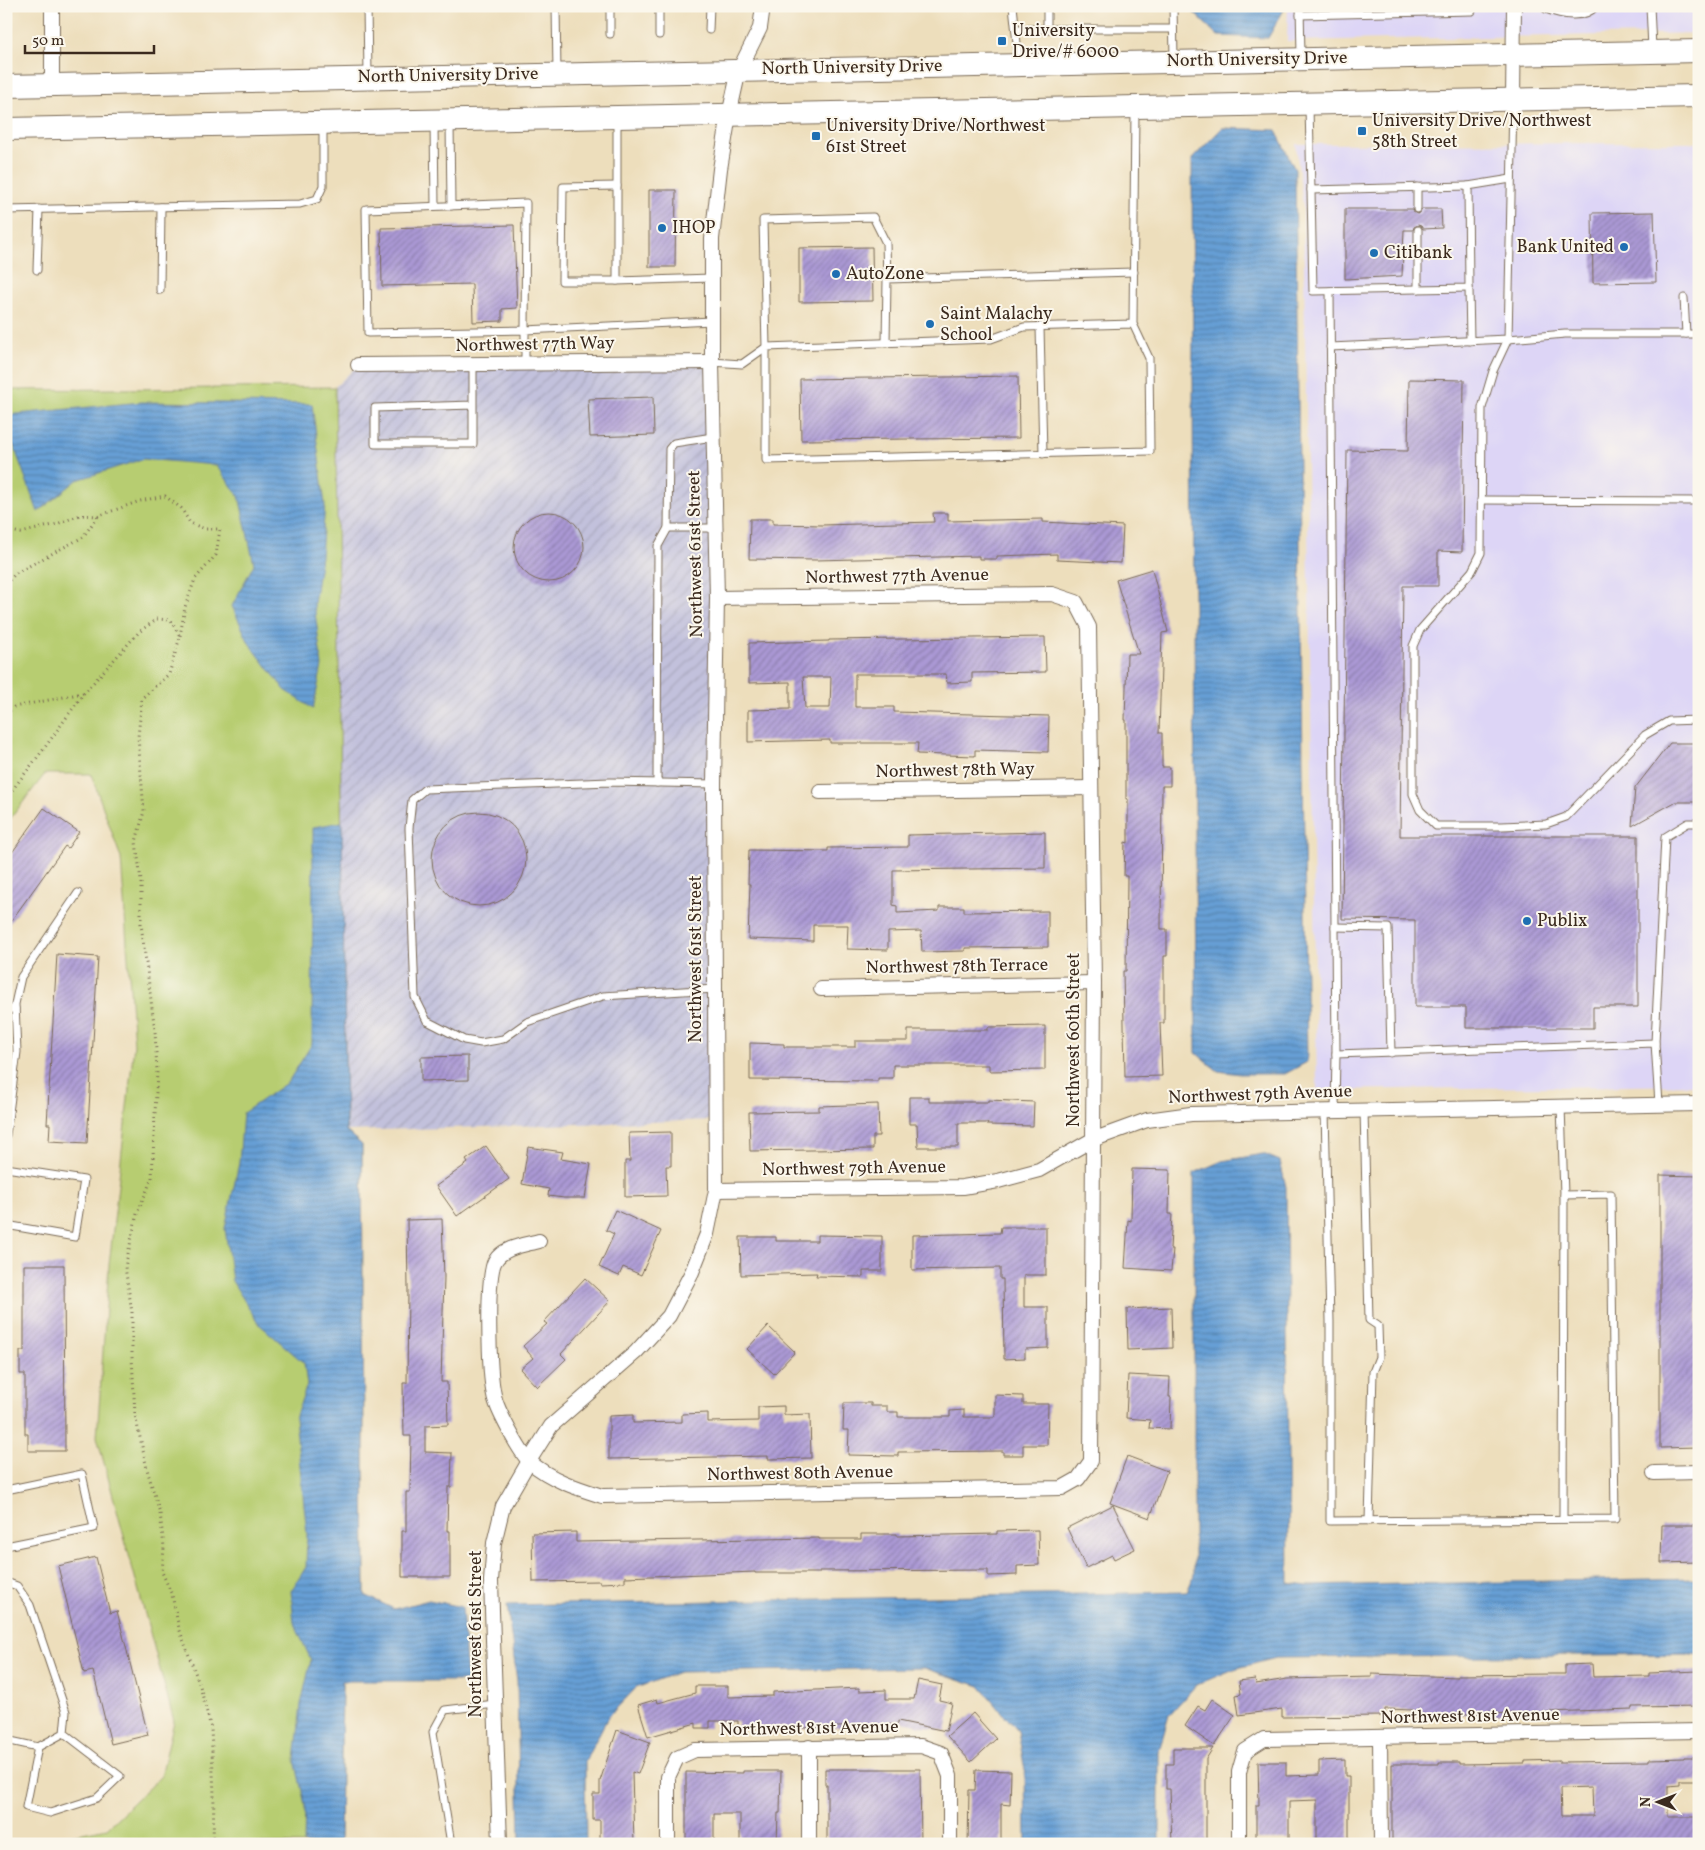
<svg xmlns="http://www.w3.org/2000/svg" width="1705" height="1850" viewBox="0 0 1705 1850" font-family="Vollkorn,serif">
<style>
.built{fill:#ddd5f6}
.industrial{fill:url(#industrial-furrows)}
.green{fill:#b7cd71;stroke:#797c48}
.water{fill:url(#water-rules);stroke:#50647a}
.building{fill:url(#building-hatch);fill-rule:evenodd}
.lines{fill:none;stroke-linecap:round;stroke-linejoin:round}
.lane-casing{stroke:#796955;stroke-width:9}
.street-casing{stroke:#796955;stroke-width:16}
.primary-casing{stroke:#796955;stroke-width:24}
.path{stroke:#796955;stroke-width:3;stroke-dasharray:1 4;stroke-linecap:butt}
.lane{stroke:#fff;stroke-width:7}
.street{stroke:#fff;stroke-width:14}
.primary{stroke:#fff;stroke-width:22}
.poi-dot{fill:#1f6fb2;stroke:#fbf7ec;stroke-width:2}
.labels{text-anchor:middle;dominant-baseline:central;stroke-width:4;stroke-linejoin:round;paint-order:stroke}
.poi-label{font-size:18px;fill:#3b2a1e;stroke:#fbf7ec;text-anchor:start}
.street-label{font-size:18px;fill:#3b2a1e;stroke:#fbf7ec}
</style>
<defs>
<pattern id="industrial-furrows" width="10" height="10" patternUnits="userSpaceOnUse" patternTransform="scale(1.25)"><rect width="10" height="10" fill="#c2c1dc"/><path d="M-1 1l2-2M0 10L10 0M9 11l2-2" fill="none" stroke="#a8a6bc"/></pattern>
<pattern id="water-rules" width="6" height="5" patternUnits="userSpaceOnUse" patternTransform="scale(1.25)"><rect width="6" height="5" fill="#669fd5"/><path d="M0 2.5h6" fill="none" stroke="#5582ac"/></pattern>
<pattern id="building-hatch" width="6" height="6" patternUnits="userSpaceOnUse" patternTransform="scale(1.25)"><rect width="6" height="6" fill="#ab99d5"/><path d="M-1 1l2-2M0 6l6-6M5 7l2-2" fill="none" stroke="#8c7dac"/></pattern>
</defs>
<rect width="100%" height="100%" fill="#fbf7ec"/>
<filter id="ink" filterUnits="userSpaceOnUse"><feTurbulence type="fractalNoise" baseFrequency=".02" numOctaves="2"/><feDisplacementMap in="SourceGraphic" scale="10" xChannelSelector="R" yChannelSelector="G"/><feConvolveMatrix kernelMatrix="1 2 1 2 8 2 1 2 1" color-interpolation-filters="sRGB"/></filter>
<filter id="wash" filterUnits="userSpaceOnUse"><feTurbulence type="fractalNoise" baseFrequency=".0096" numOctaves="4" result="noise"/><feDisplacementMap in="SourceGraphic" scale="20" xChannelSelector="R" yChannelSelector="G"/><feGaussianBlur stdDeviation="1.12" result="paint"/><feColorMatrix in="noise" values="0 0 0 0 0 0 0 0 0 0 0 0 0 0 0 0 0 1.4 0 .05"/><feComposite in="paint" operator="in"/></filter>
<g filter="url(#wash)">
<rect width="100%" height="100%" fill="#eddebc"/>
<g class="built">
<path d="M1288,6H1699V33L1287,41Z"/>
<path d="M1699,143V1085L1317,1090L1303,206L1296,144Z"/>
</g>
<path class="industrial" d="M712,362L716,1120L346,1131L335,387L358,365Z"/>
<path class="green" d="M335,387L346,1131L362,1145L365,1595L342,1681L340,1844H29L107,1828L161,1776L174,1721L97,1437L109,1265L134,1045L121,858L91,774H45L6,824V390Z"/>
<g class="water">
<path d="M1190,6H1285V8L1268,38L1218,36L1190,9Z"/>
<path d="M1222,128L1276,130L1295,170L1307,1062L1285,1074H1240L1218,1071L1196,1053L1192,159Z"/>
<path d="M142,402L312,404L325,505L321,556L314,604L322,666L313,709L285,690L249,643L232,606L254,564L239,496L216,465L143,459L77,480L38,512L6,425V415Z"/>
<path d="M342,822L346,1131L362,1145L365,1595L394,1609L429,1600L462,1607L467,1681H342L340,1844H304L305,1805L295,1760L301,1704L311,1660L294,1623L291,1591L306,1567L307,1534L295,1418L307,1385L304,1363L259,1324L232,1281L225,1228L239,1163L243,1113L288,1082L312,1044L313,827Z"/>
<path d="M1263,1154L1280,1161L1286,1187L1289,1583L1307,1586L1699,1578V1654L1276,1658L1234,1669L1196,1685L1169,1715L1159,1751V1844H1026L1025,1771L1018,1731L980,1686L924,1668L679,1672L636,1688L608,1717L585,1761L586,1844H520L517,1681L507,1605L1187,1592L1194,1575V1173L1222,1161Z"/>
</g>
<g id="blocks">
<g class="building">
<path d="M649,190H676L675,267H649Z"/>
<path d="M1345,209H1412L1413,212L1417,214L1420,213L1422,209H1441L1442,228L1423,229L1421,226L1418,225L1414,227L1413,230H1404L1402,276L1345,279Z"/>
<path d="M1654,212L1656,282L1593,283L1592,213Z"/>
<path d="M514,225L517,308L502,309V321L473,322L472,284L382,286L381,228Z"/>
<path d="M872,247L873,301L799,302V248Z"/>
<path d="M1018,376L1019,438L801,440L800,379Z"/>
<path d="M1409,379L1464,380L1462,552L1438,551V586H1403L1400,836H1638V1007H1593V1028H1466V1007H1415V920L1342,919L1347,450L1408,451Z"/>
<path d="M653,397L654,435L590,437L588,399Z"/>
<circle cx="549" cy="547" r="35"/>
<path d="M933,513H948V521L1043,519V522L1123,526L1121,563L1057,560V554L997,556V559H979V556L816,560L749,559L750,519H773V524L822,525L934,522Z"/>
<path d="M1152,569L1168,632L1162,633L1159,733H1162V767H1170V786H1162L1161,929H1167V956H1164V1023H1160L1162,1076L1125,1077L1123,971H1126L1127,876H1124L1125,842L1128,843V799H1126V720H1125L1127,654H1139L1116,580Z"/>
<path d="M1045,637L1046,672L972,673V682L947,683L946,674H855V707H894V712L1049,716L1048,752L975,750V756L917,754L918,743H830V740L748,742V710L790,709V682L749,683V643L829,641V640ZM803,677H831L830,708H805Z"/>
<path d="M1670,743H1699V802H1675L1632,826L1635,788Z"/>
<path d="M44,808L79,832L68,848L65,846L6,928V861Z"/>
<circle cx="479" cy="859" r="47"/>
<path d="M1045,832V868L893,870V905L897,906V913L939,911V907H964V912L1048,911V947L965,948V951L922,952L921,931L888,932V950L847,949L848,925H813V941L748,939L750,884H748L749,850L828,851V848L908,847V835Z"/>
<path d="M57,954L98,957L87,1143L49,1141L50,1124H47Z"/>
<path d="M1045,1026V1070L989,1071V1065H893V1078H878V1081L750,1080V1043L784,1044V1047H855V1041H908V1030H988V1027Z"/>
<path d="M468,1056V1080L421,1081V1057Z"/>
<path d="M909,1097H929V1102H988V1100L1034,1102L1033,1126L987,1125L988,1123H958V1147H918L917,1124H909Z"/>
<path d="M878,1104L879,1136H873V1149L750,1151L749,1112L819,1111V1106Z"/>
<path d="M671,1132V1166H666L667,1196L625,1197V1161H630L629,1133Z"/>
<path d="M486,1146L509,1179L457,1216L436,1186L468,1163L466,1160Z"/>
<path d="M528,1147L563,1152L561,1159L591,1164L585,1198H564L548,1196L549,1189L522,1184Z"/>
<path d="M1132,1169L1170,1170L1169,1214H1172L1170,1249H1173L1171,1271L1125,1268L1128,1220L1131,1221Z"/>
<path d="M1660,1175L1698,1176L1697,1447L1660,1448Z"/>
<path d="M615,1210L661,1231L641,1275L623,1267L619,1276L599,1267L614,1234L606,1230Z"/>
<path d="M442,1219L444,1277L441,1382H447L448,1425L425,1426V1452L452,1453L451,1487H448L447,1531H450V1577H402V1531H406V1492H410L411,1436H404L403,1383H407L408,1289L407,1220Z"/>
<path d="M1001,1227H1046V1275H1024V1307H1048V1348L1025,1349V1358L1004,1359L1003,1279H1000V1268L912,1270V1235L1000,1233Z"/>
<path d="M817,1235L882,1236V1271H863V1277L816,1276L817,1273L741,1275L740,1237H776V1241H817Z"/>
<path d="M24,1265H64L65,1451H28V1434H25V1374H20V1351H24Z"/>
<path d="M585,1278L610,1301L561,1354L566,1359L537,1387L520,1369L533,1358L523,1346L547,1324L544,1322Z"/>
<path d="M1171,1307L1172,1348L1128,1350L1127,1309Z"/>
<path d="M768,1326L795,1352L774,1374L747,1349Z"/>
<path d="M1128,1375L1170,1377L1169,1397H1171L1170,1429L1149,1428L1150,1420L1126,1418Z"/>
<path d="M995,1395L1023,1396V1404H1048L1047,1445H1023V1455H1003V1451L898,1452V1456L848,1455L849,1430H843L844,1403H871V1406H887V1412H898V1417H950V1411L964,1410V1417H995Z"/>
<path d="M784,1406V1415L810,1414L811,1458L768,1459V1456L609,1459V1416L633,1415V1423L682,1422V1414L708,1413V1422L758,1421V1407Z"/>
<path d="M1127,1456L1167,1471L1150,1518L1110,1503Z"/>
<path d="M1113,1505L1135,1549L1114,1559L1112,1555L1086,1568L1067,1528Z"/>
<path d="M1662,1525H1699V1562L1661,1563Z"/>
<path d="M1038,1530L1039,1565L1017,1566V1575L988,1576V1570L819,1571V1573H755V1572L625,1577V1582L600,1583V1581L533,1582L532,1533L576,1532V1542L819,1538V1539H861V1534H897V1536L997,1534V1531Z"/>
<path d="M96,1557L110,1613L117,1611L148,1735L111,1744L93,1671L84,1673L58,1566Z"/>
<path d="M1592,1664L1593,1677L1649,1676V1673L1699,1671V1706L1633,1707V1709L1546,1712V1713L1454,1714V1716H1413V1710L1385,1709V1716L1282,1717V1709L1239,1715L1236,1695L1241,1694L1239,1681L1255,1679L1256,1684L1287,1679L1372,1677V1674L1458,1677V1675L1552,1674H1565V1665Z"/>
<path d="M918,1680L942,1685L939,1700L952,1703L946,1731L898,1721V1724L819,1728L738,1727V1721H710V1728H696V1723L648,1737L638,1705L657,1699L658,1703L695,1693V1686H728V1697L773,1696V1692L859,1688V1691L886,1690V1699H914Z"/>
<path d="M1212,1699L1235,1715L1214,1746L1185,1726L1198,1706L1205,1710Z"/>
<path d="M973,1713L996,1739L971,1762L947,1736Z"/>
<path d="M617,1730L650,1742L638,1774L632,1772L634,1844H600V1820H593V1794H600V1781Z"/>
<path d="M1173,1748H1213L1206,1759V1844H1172L1170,1789H1166V1764H1173Z"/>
<path d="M1684,1757H1699V1781H1680V1785L1668,1786V1817H1699V1844H1392V1764H1439V1762H1460V1764L1525,1763V1761L1559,1760V1762L1649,1761V1759L1684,1758ZM1592,1787L1593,1816H1561L1560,1788Z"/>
<path d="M1345,1760V1776H1349V1839H1317V1800L1289,1801V1840H1256V1805H1259L1258,1762H1286V1776L1319,1775V1761Z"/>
<path d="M825,1769H920L921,1844H827V1785H825Z"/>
<path d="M976,1770L1011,1771L1010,1805L1001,1804V1844H968L969,1790H975Z"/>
<path d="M743,1771H781L780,1813H778L777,1844H740V1814H714V1844H686V1772L743,1773Z"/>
</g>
</g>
</g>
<g filter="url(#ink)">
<use href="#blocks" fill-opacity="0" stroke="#796955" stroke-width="1"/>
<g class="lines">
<g class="lane-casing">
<g id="lane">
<path d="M367,6L368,76"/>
<path d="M556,6L557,73"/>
<path d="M610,6V34"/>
<path d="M659,6V35"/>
<path d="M1013,6L1019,62"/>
<path d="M1173,6L1174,58"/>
<path d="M1300,6L1301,56"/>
<path d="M1545,6L1546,9C1561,15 1584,20 1596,6"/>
<path d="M1650,6L1652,48"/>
<path d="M1300,15L1472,11V6"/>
<path d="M1016,29H1047V6"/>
<path d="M1047,29H1173"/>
<path d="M709,30L710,6"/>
<path d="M1309,107L1311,190L1468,186"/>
<path d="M617,120V281L712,278"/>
<path d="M450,123L451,206"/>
<path d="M434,124L435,206"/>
<path d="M617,186L563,187L562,281H617"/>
<path d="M1417,187V209"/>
<path d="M1311,190L1313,291L1469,288L1468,186L1511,179"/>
<path d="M6,210L300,204L317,199L323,186V126"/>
<path d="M1418,230V289"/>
<path d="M37,270L39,209"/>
<path d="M1469,288L1470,341"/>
<path d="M160,290L161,207"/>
<path d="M1330,291L1336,1054"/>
<path d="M1684,298L1686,334"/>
<path d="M1133,324L1149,358L1150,451L766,460V347L991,339L1024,327L1133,324L1135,110"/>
<path d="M1040,327L1043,454"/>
<path d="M1699,334H1565L1508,339L1493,371L1482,408L1481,553L1472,571L1420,630L1413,646V794L1420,810L1436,826H1502L1546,824L1566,817L1645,735L1669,721L1699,720"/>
<path d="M886,343L887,279L1134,272"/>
<path d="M1330,347L1508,339L1513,102"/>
<path d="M712,362L742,364L766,347L763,220L873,217L886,243L887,279"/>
<path d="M525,364V330L368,333L366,209L526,203L525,330L712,321"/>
<path d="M473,405L375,408V444H473V364"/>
<path d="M1481,500L1699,501"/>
<path d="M668,528H715"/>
<path d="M657,783L658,546L668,528L669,449L674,443L713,437"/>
<path d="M714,784L610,782L425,789L412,800L409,828L415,997L427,1021L464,1040L481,1043L503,1039L527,1022L603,996L715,989"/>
<path d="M1335,927L1388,928L1391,1053"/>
<path d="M6,1009H15"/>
<path d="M1655,1043L1665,837L1688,823H1699"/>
<path d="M1335,1110L1336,1054L1655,1043L1659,1104"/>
<path d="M1364,1110L1369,1320L1378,1326L1379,1357L1373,1372L1369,1521"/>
<path d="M1325,1111L1330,1321V1521L1615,1519L1611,1194L1564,1195L1561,1106"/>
<path d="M6,1135L17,1052L15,1004L21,977L78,893"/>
<path d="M6,1168L84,1180L75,1237L6,1225"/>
<path d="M6,1490L82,1474L94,1528L6,1546"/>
<path d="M1563,1519L1564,1195"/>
<path d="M6,1582L17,1586L30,1605L66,1712L64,1733L38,1747L6,1740"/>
<path d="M38,1747L26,1807L50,1813L97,1798L120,1776L64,1733"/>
<path d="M451,1844L433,1732L445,1710L495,1704"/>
</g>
</g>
<g class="street-casing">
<g id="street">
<path d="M52,85V6"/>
<path d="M1513,100L1514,6"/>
<path d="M358,365L712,362"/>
<path d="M820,792L1091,788"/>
<path d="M821,989L1094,983"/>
<path d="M716,1190L963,1187L998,1181L1039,1170L1092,1140L1147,1120L1191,1114L1699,1104"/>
<path d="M539,1241C525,1245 503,1247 495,1261C486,1277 489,1374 494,1395C496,1408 520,1453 530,1462C551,1480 577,1488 602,1496L1062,1488L1078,1479L1091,1461L1094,983L1089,627L1076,602L1052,594L717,598"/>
<path d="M1654,1473L1699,1472"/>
<path d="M1380,1737L1381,1844"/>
<path d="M809,1747V1844"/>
<path d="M500,1844L491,1581L494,1543L503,1506L529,1461L551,1426L636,1352L669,1316L692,1272L707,1234L716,1190L714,784L717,598L712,362V239L720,169L729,115L739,70L760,28L763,6"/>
<path d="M668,1844V1777L677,1758L695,1750L921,1746L941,1753L950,1776V1844"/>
<path d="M1239,1844V1772L1245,1751L1264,1739L1699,1731"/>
</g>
</g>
<g class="primary-casing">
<g id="primary">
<path d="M6,86L1699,51"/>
<path d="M6,129L1699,96"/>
</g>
</g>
<g class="path">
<path d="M6,530L21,533L57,524L80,515L98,516L140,501L165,496L181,508L190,523L205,529H220L216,555L195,579L185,607L180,636"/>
<path d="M6,584L16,573L83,537L98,516"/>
<path d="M6,714L14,707L83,693"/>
<path d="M6,798L43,750L84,693L139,632L157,619L171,620L180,637L169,674L142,698L138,737L144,811L136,842L141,881V924L155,1031L157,1072L152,1178L137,1214L125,1267L132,1312V1357L135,1415L148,1473L160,1513L164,1547L162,1572L172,1595L179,1628L200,1686L211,1728L214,1794L213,1844"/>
</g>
<use href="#lane" class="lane"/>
<use href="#street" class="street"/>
<use href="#primary" class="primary"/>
</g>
</g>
<g class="poi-dot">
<rect x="997" y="36" width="10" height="10" rx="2.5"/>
<rect x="1357" y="126" width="10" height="10" rx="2.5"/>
<rect x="811" y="131" width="10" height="10" rx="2.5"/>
<circle cx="662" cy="228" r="5"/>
<circle cx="1624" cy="247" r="5"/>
<circle cx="1374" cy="253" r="5"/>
<circle cx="836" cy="274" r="5"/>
<circle cx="930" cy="324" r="5"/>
<circle cx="1527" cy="921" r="5"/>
</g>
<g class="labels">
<g class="poi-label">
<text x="1012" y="31">University<tspan x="1012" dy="21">Drive/# 6000</tspan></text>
<text x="1372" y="121">University Drive/Northwest<tspan x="1372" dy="21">58th Street</tspan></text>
<text x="826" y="126">University Drive/Northwest<tspan x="826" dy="21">61st Street</tspan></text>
<text x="672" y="228">IHOP</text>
<text x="1614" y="247" text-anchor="end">Bank United</text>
<text x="1384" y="253">Citibank</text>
<text x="846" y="274">AutoZone</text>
<text x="940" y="314">Saint Malachy<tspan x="940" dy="21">School</tspan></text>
<text x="1537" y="921">Publix</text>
</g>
<g class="street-label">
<text transform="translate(1257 60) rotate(-1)">North University Drive</text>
<text transform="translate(852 68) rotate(-1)">North University Drive</text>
<text transform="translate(448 76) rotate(-1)">North University Drive</text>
<text transform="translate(535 345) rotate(-1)">Northwest 77th Way</text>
<text transform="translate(696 554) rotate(-91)">Northwest 61st Street</text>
<text transform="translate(897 577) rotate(-1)">Northwest 77th Avenue</text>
<text transform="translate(955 771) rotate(-1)">Northwest 78th Way</text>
<text transform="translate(696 959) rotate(-90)">Northwest 61st Street</text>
<text transform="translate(957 967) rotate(-1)">Northwest 78th Terrace</text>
<text transform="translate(1074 1040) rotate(-90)">Northwest 60th Street</text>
<text transform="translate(1260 1095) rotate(-2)">Northwest 79th Avenue</text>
<text transform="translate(854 1169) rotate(-1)">Northwest 79th Avenue</text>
<text transform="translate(800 1474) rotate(-1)">Northwest 80th Avenue</text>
<text transform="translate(476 1634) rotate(-90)">Northwest 61st Street</text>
<text transform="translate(1470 1717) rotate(-1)">Northwest 81st Avenue</text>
<text transform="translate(809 1729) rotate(-1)">Northwest 81st Avenue</text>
</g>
</g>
<rect width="1705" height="1850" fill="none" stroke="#fbf7ec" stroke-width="25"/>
<g transform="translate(1658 1802) rotate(270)" stroke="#fbf7ec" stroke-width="4" paint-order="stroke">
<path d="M0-4L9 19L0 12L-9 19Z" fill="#3b2a1e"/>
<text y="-8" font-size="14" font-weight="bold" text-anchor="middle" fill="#3b2a1e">N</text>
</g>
<path d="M25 45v8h129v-8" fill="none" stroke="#3b2a1e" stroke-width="2.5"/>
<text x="32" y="45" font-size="15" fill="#3b2a1e" stroke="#fbf7ec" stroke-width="4" paint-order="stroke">50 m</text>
</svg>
